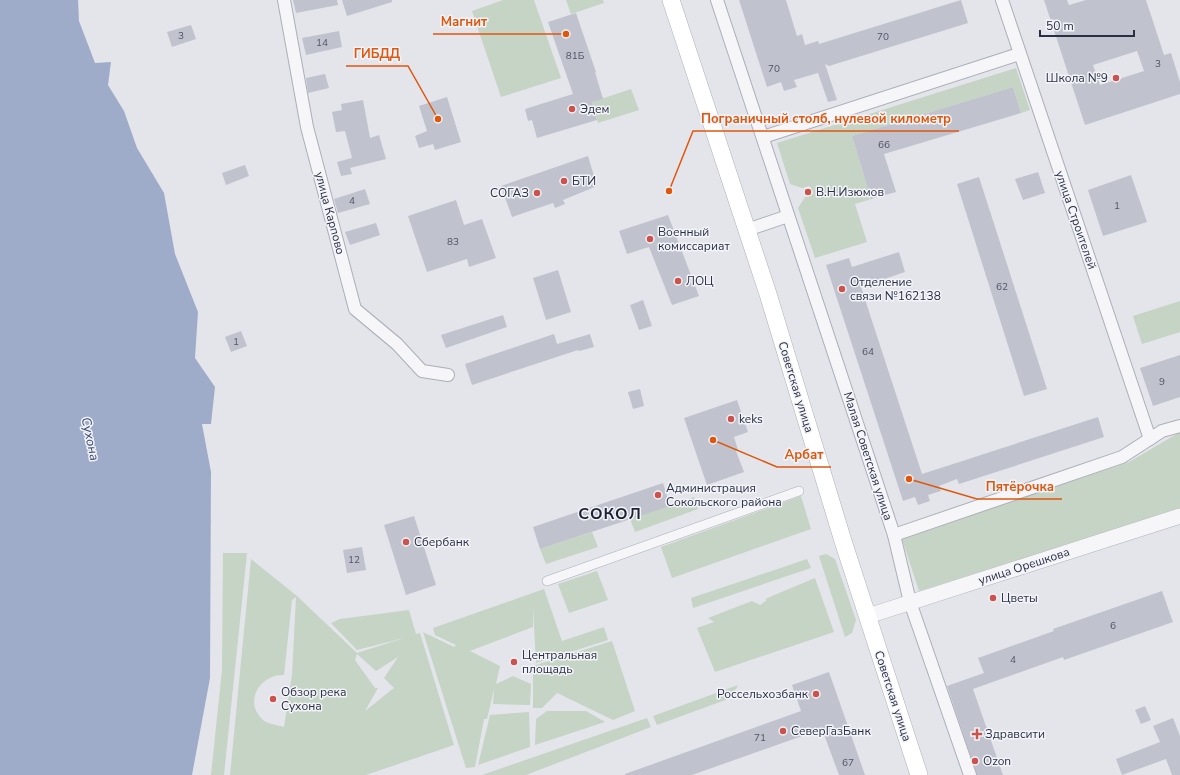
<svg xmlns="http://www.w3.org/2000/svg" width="1180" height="775" viewBox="0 0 1180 775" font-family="'Nunito Sans',sans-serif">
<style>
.green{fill:#c5d4c4;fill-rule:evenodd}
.water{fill:#9facc9}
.building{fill:#c0c3cd;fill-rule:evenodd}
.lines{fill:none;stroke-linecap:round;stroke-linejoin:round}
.pedestrian-casing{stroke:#acaeb9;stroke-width:10}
.minor-casing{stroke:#acaeb9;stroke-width:14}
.tertiary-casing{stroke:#acaeb9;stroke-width:16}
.secondary-casing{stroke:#acaeb9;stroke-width:18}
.pedestrian{stroke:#f6f6f9;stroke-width:9}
.minor{stroke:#f6f6f9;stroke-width:12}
.tertiary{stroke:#f6f6f9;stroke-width:15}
.secondary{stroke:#fff;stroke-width:17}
.poi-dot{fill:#cb524d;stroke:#f3f4f8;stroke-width:1.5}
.labels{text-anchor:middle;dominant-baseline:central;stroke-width:3;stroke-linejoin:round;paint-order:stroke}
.number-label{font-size:10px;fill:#505466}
.poi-label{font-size:12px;fill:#2b2f43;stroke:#f3f4f8;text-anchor:start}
.street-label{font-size:12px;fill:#2b2f43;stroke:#f3f4f8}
.water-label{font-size:13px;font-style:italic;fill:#364776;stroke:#f3f4f8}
.district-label{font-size:16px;font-weight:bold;letter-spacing:1px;fill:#1d2134;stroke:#f3f4f8}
.leader{fill:none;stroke:#df570f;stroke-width:1.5}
.callout-dot{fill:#df570f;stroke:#f3f4f8;stroke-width:1.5}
.callout-label{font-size:13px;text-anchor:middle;font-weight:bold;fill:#df570f;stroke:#f3f4f8;stroke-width:3;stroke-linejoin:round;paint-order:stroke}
</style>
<rect width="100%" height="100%" fill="#e3e5eb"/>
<g class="green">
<path d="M503,0H534L561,78L501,97L472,11Z"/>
<path d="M566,0H603L604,3L571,14Z"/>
<path d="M1016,68L1030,110L1021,113L1013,87L852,136L871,199L855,204L867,242L815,258L798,208L805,197L813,194L810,186L802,188L790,184L777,143Z"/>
<path d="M631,89L639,110L598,123L592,102Z"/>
<path d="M1180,301V332L1142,344L1133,316Z"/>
<path d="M1180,432V508L919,591L902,539L1129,462Z"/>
<path d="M801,496L811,529L672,578L661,547Z"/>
<path d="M694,497L698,509L635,532L630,519Z"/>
<path d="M592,532L598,547L546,564L540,549Z"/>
<path d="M223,553H247L224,775H211L222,670Z"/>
<path d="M826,554L835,559L856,620L852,633L845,637L819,556Z"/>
<path d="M251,559L297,596L357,653L404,638L357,650L331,623L340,619L409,610L416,634L420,633L454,745L366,775H230ZM296,597L292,675L284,727C278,725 267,724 263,720C243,702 260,674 284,675L292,600ZM357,654L376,671L398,657L384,678L394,688L365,711L378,688H375L355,660Z"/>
<path d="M807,559L811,568L693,608L691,598Z"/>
<path d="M597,571L608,600L569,613L558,584Z"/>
<path d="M815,578L834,632L715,672L697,628L714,622L708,618L752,601L760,605L767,600L765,599Z"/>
<path d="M544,589L562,641L604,627L608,640L536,663L533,607V627L470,651L500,666L496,684L513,676L531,684L530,705L493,704L494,689L487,719H484L475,767L466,768L423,632L454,647L456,645L435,635L433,628Z"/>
<path d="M612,641L635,711L613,720L551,690L557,693L542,708H533V666Z"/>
<path d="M738,685L731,698L657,725L653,716Z"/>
<path d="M547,711H586L605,722L535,745L536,719Z"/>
<path d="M529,712L530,747L478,765L490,715Z"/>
<path d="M647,718L651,727L526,775H482Z"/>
</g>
<path class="water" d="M0,0H78L79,21L95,63L111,62L108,85L124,111L137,148L164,193L175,254L198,312L195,358L215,387L211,424H202L211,472L210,678L192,775H0Z"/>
<g class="building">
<path d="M293,0H337L338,5L296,13Z"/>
<path d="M342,0H392V2L347,16Z"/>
<path d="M739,0H786L797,36L802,34L805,45L818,41L819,44L961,0L968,23L829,66L825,64L837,100L828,102L818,73L794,80L797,87L784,91L781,82L767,87Z"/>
<path d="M1044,0H1067L1069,5L1086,0H1146L1164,55L1171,53L1180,82V94L1085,125ZM1137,51L1144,71L1100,85L1093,65Z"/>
<path d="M576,13L596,72H595L603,99L592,102L597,120L537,138L532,120L528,121L525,109L573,94L548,22Z"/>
<path d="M191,25L196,39L172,47L167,32Z"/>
<path d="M339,31L342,47L306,55L302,38Z"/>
<path d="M325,74L329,88L308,93L306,78Z"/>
<path d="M1013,87L1021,113L884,154L896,192L871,199L852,136Z"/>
<path d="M447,97L461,142L435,150L433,144L419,148L415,136L427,131L419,106Z"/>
<path d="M363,100L370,138L379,135L386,159L350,168L352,174L341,176L337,162L352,158L345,131L336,132L332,112L342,110L341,104Z"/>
<path d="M588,156L597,186L563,200L565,204L555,208L553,203L512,217L501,186Z"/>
<path d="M245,165L249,176L226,185L222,173Z"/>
<path d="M1038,172L1045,193L1023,200L1015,179Z"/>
<path d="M1131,175L1147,222L1103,236L1088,190Z"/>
<path d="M979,177L1047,389L1024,396L957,184Z"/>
<path d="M365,189L370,204L338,213L334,199Z"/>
<path d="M456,200L464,225L482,219L496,258L469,267L467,259L427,272L408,216Z"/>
<path d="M668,215L699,296L672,305L649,247L627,254L619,231Z"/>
<path d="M376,223L380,235L350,245L345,232Z"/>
<path d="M899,252L905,272L861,287L922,474L1098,417L1104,437L959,484L957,479L939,486L941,491L928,495L930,501L918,505L915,497L903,501L826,265L849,258L852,267Z"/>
<path d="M558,270L571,312L546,320L533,278Z"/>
<path d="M643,300L652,326L639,330L630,305Z"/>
<path d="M503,315L507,327L446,348L441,335Z"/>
<path d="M241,331L247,346L231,352L225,337Z"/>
<path d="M554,334L557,344L590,334L594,347L579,351L578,350L472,385L465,364Z"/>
<path d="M1180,355V397L1153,406L1140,368Z"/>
<path d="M640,389L644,406L633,409L628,392Z"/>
<path d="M737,400L748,432L734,437L738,450L736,451L744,472L707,485L684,418Z"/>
<path d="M663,483L670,506L540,549L533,527Z"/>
<path d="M414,516L436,585L406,595L384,525Z"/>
<path d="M362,547L366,570L347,573L343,550Z"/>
<path d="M1162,591L1173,622L1064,660L1063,657L973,689L1003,775H977L947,686L984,673L978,658L1054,631L1053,629Z"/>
<path d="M829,672L865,775H839L822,729L692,775H625V774L801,711L792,685Z"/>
<path d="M1145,706L1151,720L1141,724L1135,710Z"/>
<path d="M1173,718L1180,736V775H1172L1166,759L1122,775L1116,759L1160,742L1153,726Z"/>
</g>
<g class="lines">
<g class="pedestrian-casing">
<path id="pedestrian" d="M547,581L799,491"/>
</g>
<g class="minor-casing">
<g id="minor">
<path d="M284,0L307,127L355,309L397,344L422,371L448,375"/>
<path d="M717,0L894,535L910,602L970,775"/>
<path d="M1002,0L1150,439"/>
<path d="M763,137L1019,54"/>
<path d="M747,230L788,216"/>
<path d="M894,535L1122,457L1162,431L1180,426"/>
</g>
</g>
<g class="tertiary-casing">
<path id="tertiary" d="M868,616L1180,516"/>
</g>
<g class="secondary-casing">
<path id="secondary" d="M671,0L768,294L843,541L919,775"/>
</g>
<use href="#pedestrian" class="pedestrian"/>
<use href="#minor" class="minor"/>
<use href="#tertiary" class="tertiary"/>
<use href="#secondary" class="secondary"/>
</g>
<g class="poi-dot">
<circle cx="1116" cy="78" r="4"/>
<circle cx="572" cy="109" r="4"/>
<circle cx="564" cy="181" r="4"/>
<circle cx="808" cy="192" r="4"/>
<circle cx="537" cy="193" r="4"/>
<circle cx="650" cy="239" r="4"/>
<circle cx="678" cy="281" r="4"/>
<circle cx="842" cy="289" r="4"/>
<circle cx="731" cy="419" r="4"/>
<circle cx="658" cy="495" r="4"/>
<circle cx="406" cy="542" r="4"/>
<circle cx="993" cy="598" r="4"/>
<circle cx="514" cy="662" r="4"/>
<circle cx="816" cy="694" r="4"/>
<circle cx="273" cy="699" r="4"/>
<circle cx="783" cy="731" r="4"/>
<path d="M975 728h4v4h4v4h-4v4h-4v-4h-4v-4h4z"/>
<circle cx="975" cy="761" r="4"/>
</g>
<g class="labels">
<g class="number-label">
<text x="181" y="36">3</text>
<text x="883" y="37">70</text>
<text x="322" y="43">14</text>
<text x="575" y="56">81Б</text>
<text x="1158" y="64">3</text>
<text x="774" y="69">70</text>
<text x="884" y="145">66</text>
<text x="352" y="201">4</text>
<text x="1117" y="206">1</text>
<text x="453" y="242">83</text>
<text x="1002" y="287">62</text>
<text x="236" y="342">1</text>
<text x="868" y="352">64</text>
<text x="1162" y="382">9</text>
<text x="354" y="560">12</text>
<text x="1113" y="626">6</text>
<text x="1013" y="660">4</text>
<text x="760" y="738">71</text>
<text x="848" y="763">67</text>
</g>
<g class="poi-label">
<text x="1108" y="78" text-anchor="end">Школа №9</text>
<text x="580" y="109">Эдем</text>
<text x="572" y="181">БТИ</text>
<text x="816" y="192">В.Н.Изюмов</text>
<text x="529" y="193" text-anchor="end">СОГАЗ</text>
<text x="658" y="232">Военный<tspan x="658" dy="14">комиссариат</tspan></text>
<text x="686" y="281">ЛОЦ</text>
<text x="850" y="282">Отделение<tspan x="850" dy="14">связи №162138</tspan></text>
<text x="739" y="419">keks</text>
<text x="666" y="488">Администрация<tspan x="666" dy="14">Сокольского района</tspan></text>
<text x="414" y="542">Сбербанк</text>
<text x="1001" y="598">Цветы</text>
<text x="522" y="655">Центральная<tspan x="522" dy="14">площадь</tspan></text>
<text x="281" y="692">Обзор река<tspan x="281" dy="14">Сухона</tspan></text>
<text x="808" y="694" text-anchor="end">Россельхозбанк</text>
<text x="791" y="731">СеверГазБанк</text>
<text x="985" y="734">Здравсити</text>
<text x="983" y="761">Ozon</text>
</g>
<g class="street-label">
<text transform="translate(330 213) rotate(75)">улица Карпово</text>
<text transform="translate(1076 220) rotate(71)">улица Строителей</text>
<text transform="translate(796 387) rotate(73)">Советская улица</text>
<text transform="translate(868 456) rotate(72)">Малая Советская улица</text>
<text transform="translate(1024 566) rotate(-18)">улица Орешкова</text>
<text transform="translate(893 696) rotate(72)">Советская улица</text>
</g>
<g class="water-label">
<text transform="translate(90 439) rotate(78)">Сухона</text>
</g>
<g class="district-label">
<text x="610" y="514">СОКОЛ</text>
</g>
</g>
<path class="leader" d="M566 34L496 34H433M438 119L408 66H346M669 191L693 131H959M713 440L777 467H831M909 479L977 499H1062"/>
<g class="callout-dot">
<circle cx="566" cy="34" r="4"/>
<circle cx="438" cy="119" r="4"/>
<circle cx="669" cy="191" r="4"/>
<circle cx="713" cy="440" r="4"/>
<circle cx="909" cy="479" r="4"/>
</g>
<g class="callout-label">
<text x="464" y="26">Магнит</text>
<text x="377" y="58">ГИБДД</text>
<text x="826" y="123">Пограничный столб, нулевой километр</text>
<text x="804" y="459">Арбат</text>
<text x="1020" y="491">Пятёрочка</text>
</g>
<path d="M1040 30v6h94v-6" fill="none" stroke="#2b2f43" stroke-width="2"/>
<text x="1046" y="30" font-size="12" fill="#2b2f43" stroke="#f3f4f8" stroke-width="3" paint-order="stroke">50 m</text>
</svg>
